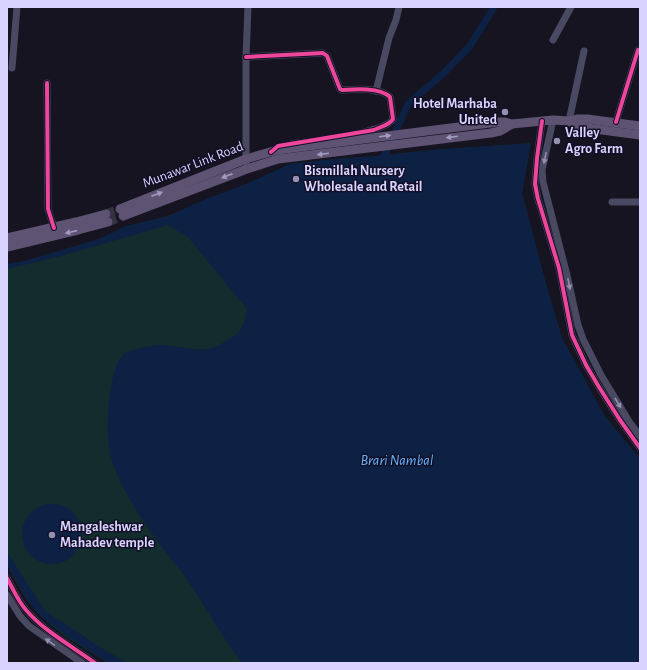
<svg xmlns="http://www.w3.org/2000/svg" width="647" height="670" viewBox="0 0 647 670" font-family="'Alegreya Sans',sans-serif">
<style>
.green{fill:#132c2d}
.water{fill:#0d2144}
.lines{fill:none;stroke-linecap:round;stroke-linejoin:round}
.canal{stroke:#0d2144;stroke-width:7}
.major-tunnel{stroke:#333142;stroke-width:9;stroke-dasharray:9 4.5;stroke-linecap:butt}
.minor{stroke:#4a4962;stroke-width:7}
.major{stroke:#5e5373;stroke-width:9}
.cycleway-casing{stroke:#130f26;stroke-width:6}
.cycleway{stroke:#ed469a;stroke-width:4}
.oneway{fill:#a29ac0}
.oneway2{fill:#928eb0}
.poi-dot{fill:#9591b1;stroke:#130f26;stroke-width:1.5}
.labels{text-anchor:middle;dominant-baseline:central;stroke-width:3;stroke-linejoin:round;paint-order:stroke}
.poi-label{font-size:14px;font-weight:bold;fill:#d9d4ff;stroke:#130f26;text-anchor:start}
.street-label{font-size:14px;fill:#d9d4ff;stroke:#130f26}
.water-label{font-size:15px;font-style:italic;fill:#62b6ff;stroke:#130f26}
</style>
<rect width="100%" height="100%" fill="#161421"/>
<path class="green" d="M531,143L522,193L546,284L562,338L604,415L640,459V663H108C81,646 50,630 30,604C21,593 14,578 7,565V264L25,261L99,239L127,226L168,216L209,198L249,183L290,164L335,159L376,156L432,150Z"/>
<g class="water">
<path d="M531,143L522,193L546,284L562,338L604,415L640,459V663H242C221,635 204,604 184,575C176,564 167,555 160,544C142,521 111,474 109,446C107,431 108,415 109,401C111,387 113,366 123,355C126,352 132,350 137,349C145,347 155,345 163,345C179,346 197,352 212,348C217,346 223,343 228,340C243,331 244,326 247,309L188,237L168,225L61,256L7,269V264L25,261L99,239L127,226L168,216L209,198L249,183L290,164L335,159L376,156L432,150Z"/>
<circle cx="52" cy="534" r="30"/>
<path d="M7,552L45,611L106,651L128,663H108L73,640L42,618L29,603L7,565Z"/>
</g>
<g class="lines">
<path class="canal" d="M381,163L408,104L445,72L470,46L494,7"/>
<g class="major-tunnel">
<path d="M106,214L120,209"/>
<path d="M108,222L123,216"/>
</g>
<g class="minor">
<path d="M553,40L571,7"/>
<path d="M246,57L323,53L327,56L340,89L342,90C355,89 380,87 390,97L393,119C385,134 309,141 291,144"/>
<path d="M12,68L17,7"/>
<path d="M47,83L48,209L54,228"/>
<path d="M376,91L389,38L396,20L399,7"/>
<path d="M553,120L542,170L543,182L567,275L578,325L583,339L601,375L630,423L640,436"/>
<path d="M542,121L537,158L535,184L538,199L559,268L572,335L586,365L599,387L620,420L640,448"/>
<path d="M569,121L584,51"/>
<path d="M616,122L638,50"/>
<path d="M246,163V57L248,7"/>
<path d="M612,202H640"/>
<path d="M7,578C13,589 18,601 26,610C45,632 72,646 95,663"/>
<path d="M7,595L20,616L29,626L82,663"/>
</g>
<g class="major">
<path d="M569,121L580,127L587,128L640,135"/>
<path d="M120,209L246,159L277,150L498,122H505L512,124L553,120L569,121L578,119H587L640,126"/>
<path d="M123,216L247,169L278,159L491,133L500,131L512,124"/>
<path d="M7,238L76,222L106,214"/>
<path d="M7,247L78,230L108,222"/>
</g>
<g class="cycleway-casing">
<g id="cycleway">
<path d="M246,57L323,53L327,56L340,89L342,90C355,89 380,87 390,97L393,119C390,125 380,127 374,130L278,146L271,152"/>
<path d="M47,83L48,209L54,228"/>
<path d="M542,121L537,158L535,184L538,199L559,268L572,335L586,365L599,387L620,420L640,448"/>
<path d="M616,122L638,50"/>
<path d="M7,578C13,589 18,601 26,610C45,632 72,646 95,663"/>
</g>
</g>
<use href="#cycleway" class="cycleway"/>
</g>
<defs><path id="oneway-solid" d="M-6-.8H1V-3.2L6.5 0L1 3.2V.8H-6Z"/></defs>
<g class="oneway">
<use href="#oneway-solid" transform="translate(385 136) rotate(-7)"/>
<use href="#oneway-solid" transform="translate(452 137) rotate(173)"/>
<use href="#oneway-solid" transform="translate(323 154) rotate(173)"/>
<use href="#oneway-solid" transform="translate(227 176) rotate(159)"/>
<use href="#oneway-solid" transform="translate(157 194) rotate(-21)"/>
<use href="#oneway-solid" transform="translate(71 232) rotate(167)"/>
</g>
<g class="oneway2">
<use href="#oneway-solid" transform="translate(545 158) rotate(101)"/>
<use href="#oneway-solid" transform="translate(569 284) rotate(79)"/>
<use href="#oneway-solid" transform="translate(618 403) rotate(59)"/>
<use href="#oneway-solid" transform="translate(50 642) rotate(-146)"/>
</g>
<g class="poi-dot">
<circle cx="505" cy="112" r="4"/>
<circle cx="557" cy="141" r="4"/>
<circle cx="296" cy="179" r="4"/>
<circle cx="52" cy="535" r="4"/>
</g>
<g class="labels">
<g class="poi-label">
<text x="497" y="104" text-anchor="end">Hotel Marhaba<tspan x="497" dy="16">United</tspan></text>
<text x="565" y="133">Valley<tspan x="565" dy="16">Agro Farm</tspan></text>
<text x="304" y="171">Bismillah Nursery<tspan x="304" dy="16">Wholesale and Retail</tspan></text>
<text x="60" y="527">Mangaleshwar<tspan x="60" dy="16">Mahadev temple</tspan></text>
</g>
<g class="street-label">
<text transform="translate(193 165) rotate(-21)">Munawar Link Road</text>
</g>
<g class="water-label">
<text x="397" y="460">Brari Nambal</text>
</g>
</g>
<rect width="647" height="670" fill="none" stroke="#d9d4ff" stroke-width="16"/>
</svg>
